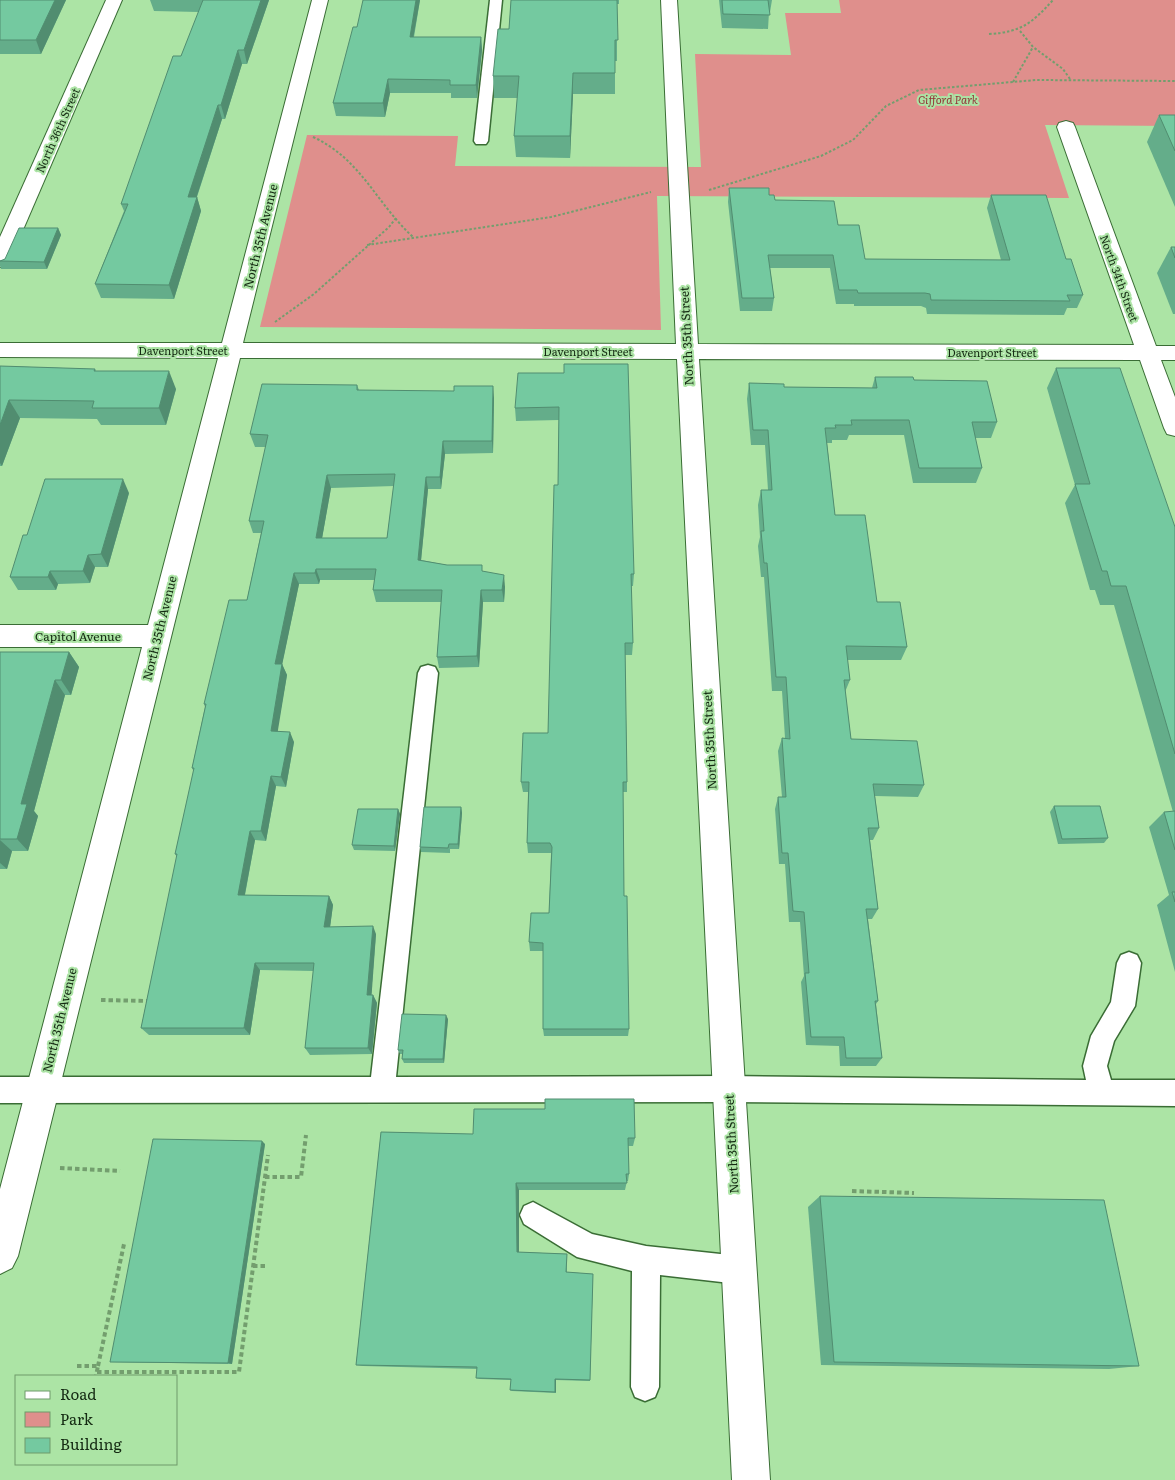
<svg xmlns="http://www.w3.org/2000/svg" width="1175" height="1480" viewBox="0 0 1175 1480" font-family="Literata,serif">
<style>
.green{fill:#df8f8c}
.lines{fill:none;stroke-linecap:round;stroke-linejoin:round}
.service-casing{stroke:#3a6d35;stroke-width:3}
.minor-casing{stroke:#3a6d35;stroke-width:2}
.path-far1{stroke:#739e6e;stroke-width:2;stroke-dasharray:2.5 2;stroke-linecap:butt}
.path{stroke:#739e6e;stroke-width:4;stroke-dasharray:4.5 3;stroke-linecap:butt}
.service{fill:#fff;fill-rule:evenodd}
.minor{fill:#fff;fill-rule:evenodd}
.wall{fill:#64ad8a;fill-rule:evenodd}
.shaded-wall{fill:#518d70}
.building{fill:#74c9a0;stroke:#518d70;fill-rule:evenodd}
.labels{text-anchor:middle;dominant-baseline:central;stroke-width:4;stroke-linejoin:round;paint-order:stroke}
.far-park-label{font-size:11px;font-style:italic;fill:#923236;stroke:#ace4a5}
.far-street-label{font-size:11px;fill:#142a12;stroke:#ace4a5}
.street-label{font-size:12px;fill:#142a12;stroke:#ace4a5}
</style>
<rect width="100%" height="100%" fill="#ace4a5"/>
<path class="green" d="M839,0H1175V126L1045,125L1069,198L657,196L661,330L260,327L307,135L458,136L455,166L701,167L695,54L791,55L785,13H841Z"/>
<g class="lines">
<g class="service-casing">
<g id="service">
<path d="M490,0H502L488,141L486,144H476L474,141Z"/>
<path d="M428,665L435,667L438,673L396,1077L728,1076L1086,1080L1083,1066L1091,1036L1111,1002L1117,963L1121,955L1129,952L1137,955L1141,963L1135,1006L1114,1041L1107,1066L1111,1080H1175V1106L728,1102L0,1103V1077H371L418,673L421,667Z"/>
<path d="M533,1202L592,1234L646,1246L739,1256L749,1260L753,1270L749,1280L739,1284L660,1275L659,1387L655,1397L645,1401L635,1397L631,1387L632,1271L577,1257L524,1224L520,1215L524,1206Z"/>
</g>
</g>
<g class="minor-casing">
<g id="minor">
<path d="M106,0H122L10,260L7,265L0,267V237Z"/>
<path d="M312,0H328L243,343L676,344L661,0H677L698,344L1134,345L1057,127L1059,123L1066,121L1073,123L1075,127L1156,346H1175V360H1161L1175,397V436L1167,434L1164,428L1140,360L699,359L770,1480H732L677,359L240,358L18,1256L12,1268L0,1274V1189L142,647H0V625H148L218,358L0,357V343H222Z"/>
</g>
</g>
<g class="path-far1">
<path d="M1020,31L1033,47L1063,69L1070,79"/>
<path d="M989,34C1022,32 1032,23 1053,0"/>
<path d="M1013,82L1033,47"/>
<path d="M313,137C361,159 376,203 413,237"/>
<path d="M709,190L821,156L853,140L886,106L919,90L1036,80L1175,81"/>
<path d="M367,245L551,217L651,192"/>
<path d="M275,322L314,294L389,227L396,218"/>
</g>
<g class="path">
<path d="M101,1000L149,1001"/>
<path d="M60,1168L120,1171"/>
<path d="M265,1177H301L306,1135"/>
<path d="M852,1191L914,1193"/>
<path d="M253,1266H268"/>
<path d="M77,1366H98L96,1376"/>
<path d="M98,1366L124,1244"/>
<path d="M97,1372H239L268,1155"/>
</g>
<use href="#service" class="service"/>
<use href="#minor" class="minor"/>
</g>
<g class="wall">
<path d="M0,0H66L41,54H0Z"/>
<path d="M150,0H269L247,64H242L225,119H222L197,197L201,211L174,299L101,298L95,284L124,211L121,204L199,12L154,11Z"/>
<path d="M420,0L414,37H481L482,50L477,98H451V93H390L385,117L336,116L333,103L357,27Z"/>
<path d="M511,0H619V4H617V61H615V94H573L570,158L516,157L514,136L518,98H494L493,76L509,29Z"/>
<path d="M719,0H772L770,12H769L768,29L722,28Z"/>
<path d="M1159,115H1175V207L1147,142Z"/>
<path d="M729,188L769,195L775,200L838,225L865,259L1001,260L987,208L991,195L1066,259L1083,295L1077,308H1067L1064,315L927,314L926,308L921,306H854V304H836L830,268H770L774,298L772,311H740L728,202Z"/>
<path d="M58,228L61,235L47,269H1L0,266V261L5,259Z"/>
<path d="M1171,247H1175V314H1173L1157,273Z"/>
<path d="M0,366L95,369L96,371L176,389L166,425H101L97,419L20,418L2,466H0Z"/>
<path d="M1056,368L1175,527V972L1157,905L1169,895L1149,827L1164,812H1173L1114,605H1100L1095,590H1090L1065,503L1075,485L1047,388Z"/>
<path d="M564,373L634,574L633,586H631L633,643L632,655H625L627,782V792H623L624,896L629,1029L628,1036H544L543,1029V951H530L529,942L549,913L551,854V853H528L527,843L528,792H523L521,782L548,733L558,485L559,420L516,421L515,408Z"/>
<path d="M875,377L914,380L997,422L991,438H975L982,468L976,483H913L904,435H849L847,440H832V443H827L835,515L877,602L907,647L901,660H847L850,680L845,692L851,739L924,785L918,797L875,796L879,828L873,840H870L878,909L872,919H868L878,1001L876,1004L882,1058L876,1066H840L839,1046L806,1045L801,982L804,976L800,922H789L785,864H779L775,809L778,797H782L778,751L782,738H785L782,691H772L764,577H761L758,546L760,537L758,505L761,490H768L765,445H751L747,399L749,383L784,387L872,388Z"/>
<path d="M357,385L359,390L494,398L493,453L445,454L441,489H428L421,560L483,572L505,587L504,602H483L479,667L439,668L437,657L441,602H376L373,590L375,580H320L319,584H299L282,664L287,675L277,731L294,742L286,787L276,786L266,841L255,840L245,895L329,896L333,905L330,927L376,934L371,995H373L377,1003L372,1054L310,1055L305,1048L314,971L260,970L250,1035H149L141,1028L177,857L175,854L194,772L192,768L205,707L204,704L247,600L261,533H253L249,521L266,447H255L250,434ZM394,486L387,538H322L331,488Z"/>
<path d="M129,493L108,567H95L90,583L58,584L56,590H18L10,577L27,535Z"/>
<path d="M0,652H69L79,667L71,695H65L34,811L38,816L28,851H12L7,869H0Z"/>
<path d="M1054,806L1108,838L1104,843L1058,844L1050,812Z"/>
<path d="M461,807L462,813L459,849H450V853L421,852L420,847Z"/>
<path d="M398,809L400,814L395,851L354,850L352,845Z"/>
<path d="M448,1019L444,1063H404L402,1059L403,1054H400L398,1050Z"/>
<path d="M381,1132L635,1138L633,1146H628L629,1174L628,1181H627L625,1190H519V1252L567,1254V1272L593,1274L590,1381L556,1380V1393L512,1391L510,1390L511,1380L480,1379L476,1378L477,1369L363,1366L356,1365Z"/>
<path d="M265,1144L232,1364L110,1362Z"/>
<path d="M820,1196L1139,1366L1109,1369L821,1365L808,1207Z"/>
</g>
<g class="shaded-wall">
<path d="M55,0H66L41,54L36,40Z"/>
<path d="M261,0H269L247,64L244,50Z"/>
<path d="M416,0H420L411,50L410,37Z"/>
<path d="M481,37L482,50L477,98L476,85Z"/>
<path d="M238,50L242,64L225,119L221,105Z"/>
<path d="M573,73V94L570,158V136Z"/>
<path d="M388,79L390,93L385,117L383,103Z"/>
<path d="M218,105L222,119L192,211L188,197Z"/>
<path d="M197,197L201,211L174,299L169,285Z"/>
<path d="M58,228L61,235L47,269L44,262Z"/>
<path d="M169,371L176,389L166,425L159,408Z"/>
<path d="M493,386L494,398L493,453L492,441Z"/>
<path d="M9,400L20,418L2,466L0,463V425Z"/>
<path d="M443,441L445,454L441,489L440,477Z"/>
<path d="M327,475L331,488L320,550L316,538Z"/>
<path d="M426,477L428,489L420,571L418,560Z"/>
<path d="M123,479L129,493L108,567L101,554Z"/>
<path d="M88,555L95,567L90,583L83,571Z"/>
<path d="M316,569L320,580L319,584L315,573Z"/>
<path d="M50,571L58,584L56,590L48,577Z"/>
<path d="M294,573L299,584L280,675L275,664Z"/>
<path d="M504,575L505,587L504,602L502,590Z"/>
<path d="M481,590L483,602L479,667L477,656Z"/>
<path d="M69,652L79,667L71,695L61,680Z"/>
<path d="M282,664L287,675L276,742L271,731Z"/>
<path d="M55,680L65,695L34,811L38,816L28,851L17,839L21,804Z"/>
<path d="M290,732L294,742L286,787L281,777Z"/>
<path d="M271,776L276,786L266,841L261,831Z"/>
<path d="M461,807L462,813L459,849L458,844Z"/>
<path d="M398,809L400,814L395,851L394,846Z"/>
<path d="M250,831L255,840L243,904L238,895Z"/>
<path d="M0,840L12,851L7,869L0,863Z"/>
<path d="M329,896L333,905L329,935L324,927Z"/>
<path d="M373,926L376,934L371,1003L367,995Z"/>
<path d="M255,963L260,970L250,1035L244,1028Z"/>
<path d="M373,995L377,1003L372,1054L368,1048Z"/>
<path d="M446,1015L448,1019L444,1063L443,1059Z"/>
<path d="M262,1141L265,1144L232,1364L228,1363Z"/>
<path d="M516,1183L519,1190V1257L517,1252Z"/>
<path d="M555,1379L556,1380V1393L555,1392Z"/>
</g>
<g class="building">
<path d="M0,0H55L36,40H0Z"/>
<path d="M203,0H261L244,50H238L221,105H218L188,197H197L169,285L95,284L128,204H121L173,56H181Z"/>
<path d="M363,0H416L410,37H481L476,85H450V80L388,79L383,103H333L353,27H357Z"/>
<path d="M511,0H617L618,40H615V73H573L570,136H514L519,76H493L498,29H509Z"/>
<path d="M722,0H768L770,15L723,14Z"/>
<path d="M1159,115H1175V151Z"/>
<path d="M729,188H769V195H774L775,200L834,201L838,225H859L865,259L1010,260L991,195H1046L1066,259H1071L1083,295H1067L1070,301L931,300L930,294L925,293H858L857,290H839L833,255H768L774,298H742Z"/>
<path d="M19,228H58L44,262L0,261L5,259Z"/>
<path d="M1171,247H1175V258Z"/>
<path d="M564,364H628L634,574H631L633,643H625L627,782H623L624,896H627L629,1029H543V943L529,942L531,913H549L552,847L550,843H527L529,782H521L523,733H548L554,485H558L559,407L515,408L518,373H564Z"/>
<path d="M0,366L95,369L94,371H169L159,408H92L94,401L9,400L0,425Z"/>
<path d="M1056,368H1120L1175,527V754L1126,586H1111L1107,571H1102L1075,484H1090Z"/>
<path d="M875,377H913L914,380L987,381L997,422H972L982,468H919L909,420H851L852,425H835L836,428H825L835,515H865L877,602H900L907,647L846,646L850,680H844L851,739L917,741L924,785L873,784L879,828H868L878,909H866L878,1001H875L882,1058H846L844,1037H811L805,973H809L804,912L793,911L788,853H782L778,797H786L782,738L790,739L786,677H776L767,563H764L761,531H764L761,490H772L768,430H753L749,383L784,384V387L877,388Z"/>
<path d="M262,384L357,385V390L454,391V386H493L492,441H443L440,477H426L418,560L447,565H482V571L504,575L502,590H481L477,656L437,657L442,590H373L376,569H316L315,573H294L275,664H282L271,731L290,732L281,777L271,776L261,831H250L238,895L329,896L324,927L373,926L367,995H373L368,1048H305L314,963H255L244,1028H141L177,854H175L194,768H192L206,704H204L229,600H247L264,521H249L268,435L250,434ZM395,474L387,538H316L327,475Z"/>
<path d="M45,479H123L101,554L88,555L83,571H50L48,577H10L23,535H27Z"/>
<path d="M0,652H69L61,680H55L21,804H27L17,839H0Z"/>
<path d="M1054,806H1100L1108,838L1062,839Z"/>
<path d="M424,807H461L458,844H449L448,848L420,847Z"/>
<path d="M358,809H398L394,846L352,845Z"/>
<path d="M1175,811V850L1164,812Z"/>
<path d="M1172,892H1175V902Z"/>
<path d="M402,1014L446,1015L443,1059H402L403,1050H398Z"/>
<path d="M545,1099H634L635,1138H628L629,1174H626L627,1183H516L517,1252L567,1254L566,1272L593,1274L590,1380L555,1379V1392L510,1390L511,1379L476,1378L477,1367L356,1365L381,1132L473,1134L474,1109H545Z"/>
<path d="M153,1139L262,1141L228,1363L110,1362Z"/>
<path d="M820,1196L1104,1200L1139,1366L834,1362Z"/>
</g>
<g class="labels">
<g class="far-park-label">
<text x="948" y="99">Gifford Park</text>
</g>
<g class="far-street-label">
<text transform="translate(57 130) rotate(-66)">North 36th Street</text>
<text transform="translate(1120 278) rotate(70)">North 34th Street</text>
<text x="183" y="350">Davenport Street</text>
<text x="588" y="351">Davenport Street</text>
<text x="992" y="352">Davenport Street</text>
</g>
<g class="street-label">
<text transform="translate(260 236) rotate(-76)">North 35th Avenue</text>
<text transform="translate(686 336) rotate(-93)">North 35th Street</text>
<text transform="translate(159 628) rotate(-76)">North 35th Avenue</text>
<text x="78" y="636">Capitol Avenue</text>
<text transform="translate(709 740) rotate(-93)">North 35th Street</text>
<text transform="translate(59 1020) rotate(-76)">North 35th Avenue</text>
<text transform="translate(731 1144) rotate(-93)">North 35th Street</text>
</g>
</g>
<rect x="15" y="1375" width="162" height="90" fill="#ace4a5" stroke="#6f9a6a"/>
<rect x="25" y="1391" width="25" height="8" fill="#ffffff" stroke="#6f9a6a"/>
<text x="60" y="1400" font-size="15" fill="#142a12">Road</text>
<rect x="25" y="1412" width="25" height="15" fill="#df8f8c" stroke="#6f9a6a"/>
<text x="60" y="1425" font-size="15" fill="#142a12">Park</text>
<rect x="25" y="1438" width="25" height="15" fill="#74c9a0" stroke="#6f9a6a"/>
<text x="60" y="1450" font-size="15" fill="#142a12">Building</text>
</svg>
